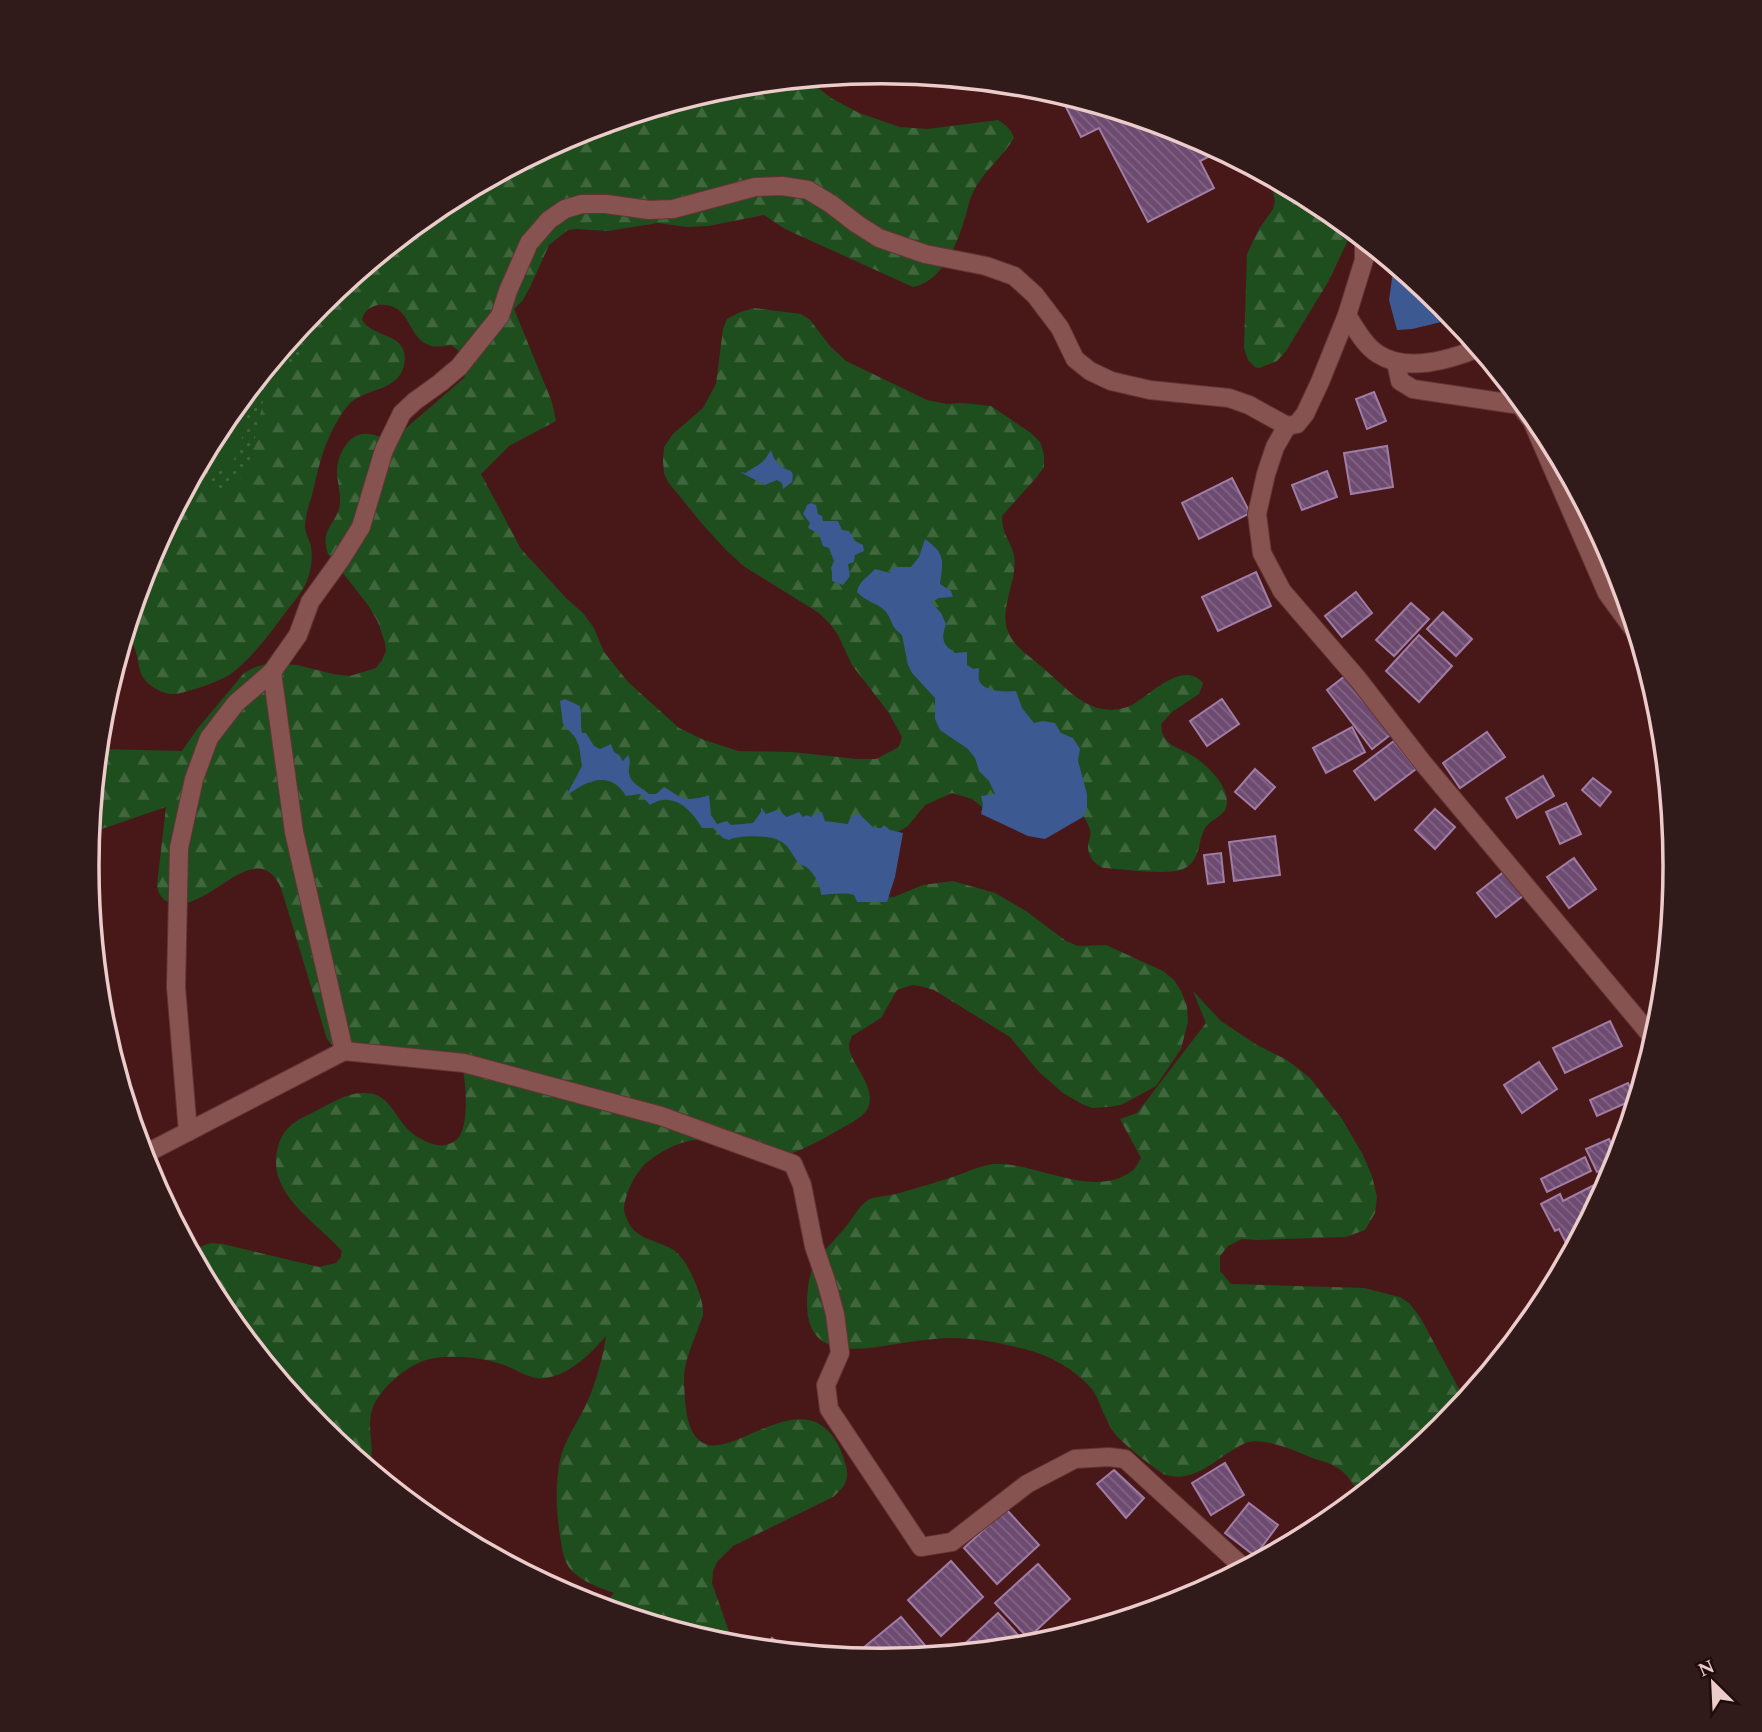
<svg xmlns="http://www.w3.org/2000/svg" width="1762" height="1732" viewBox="0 0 1762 1732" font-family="Spectral,serif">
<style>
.grass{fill:url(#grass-dots)}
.forest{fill:url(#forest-firs)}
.park{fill:#1e4e1d}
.water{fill:#3d5992}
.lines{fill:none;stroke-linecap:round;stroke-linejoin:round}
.stream{stroke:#3d5992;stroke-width:6}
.building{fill:url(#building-back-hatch);stroke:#a17ca5;stroke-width:2}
.minor-casing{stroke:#623534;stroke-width:20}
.minor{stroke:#875350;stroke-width:18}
.rim{fill:none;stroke:#ecccca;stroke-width:3.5}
</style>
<defs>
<pattern id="grass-dots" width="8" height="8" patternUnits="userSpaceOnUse" patternTransform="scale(1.75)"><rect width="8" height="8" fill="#1e4e1d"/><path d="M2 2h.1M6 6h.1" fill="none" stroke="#3f663c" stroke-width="1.8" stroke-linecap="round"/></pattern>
<pattern id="forest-firs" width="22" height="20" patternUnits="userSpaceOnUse" patternTransform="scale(1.75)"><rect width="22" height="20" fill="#1e4e1d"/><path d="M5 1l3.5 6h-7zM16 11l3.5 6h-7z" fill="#3f663c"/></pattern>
<pattern id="building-back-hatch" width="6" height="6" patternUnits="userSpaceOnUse" patternTransform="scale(1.75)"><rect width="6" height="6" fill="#6d4b71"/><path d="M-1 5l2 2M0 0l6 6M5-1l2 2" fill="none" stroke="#826484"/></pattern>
</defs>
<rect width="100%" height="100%" fill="#481818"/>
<path class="grass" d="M320,304L283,474L168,524L221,424Z"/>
<g class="forest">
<path d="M807,79L831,98L859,113L900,127L927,129L998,120C1006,125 1011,129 1014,138C1002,158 981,173 972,195C968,203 967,213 964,221C956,247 942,281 913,287L785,229L764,215L708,226L687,227L658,223L608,231L576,229L568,230L549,245L531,285L523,300L514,309L552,402L556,421L509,446L481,474L521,549L567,599L583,613L594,628L604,652L628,682L679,728L704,740L738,751L792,752L857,759H876L899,747L902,737L889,713L852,665L838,635L831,625L819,613L745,567L727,551L704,526L668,482L664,473L663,461L664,447L673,434L703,408L716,384L723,329L727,319L738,313L754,308L801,314L810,320L830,346L846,361L927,400L947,404L962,403L991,406L1031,433L1040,442L1044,454V467L1036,478L1002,516C1002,536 1011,540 1014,556C1018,580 1000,605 1007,629C1012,646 1031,657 1043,668C1060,682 1080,706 1103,709C1112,711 1122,709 1130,706C1150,696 1182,659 1203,683L1199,694L1172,712L1161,724C1162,727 1161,731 1163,735C1167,746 1184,750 1193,756C1207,765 1228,785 1227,803C1226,819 1207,817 1202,835C1199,844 1199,853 1193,861C1190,865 1185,869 1180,870C1164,875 1123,869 1104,868C1095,865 1088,857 1088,846C1088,840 1092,836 1090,830C1088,822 1083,816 1079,810L983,694L877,583L1003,792L986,810L972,799L952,793L925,805L908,826L888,838L867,896L894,897L923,885L953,881L995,893L1026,911L1066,941L1078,946L1106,945L1163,971L1174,980L1181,991L1187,1006L1188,1022L1181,1049L1156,1086L1121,1105L1108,1107L1092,1108L1082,1104L1063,1093L1039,1072L1010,1037L934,990L920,986L912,985L897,990L881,1018L852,1036C851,1039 849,1042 849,1046C849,1062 875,1084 869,1105C866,1116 851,1123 842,1128C828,1136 799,1153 784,1155C776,1155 766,1152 758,1150C738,1147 716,1140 695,1140C679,1141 656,1154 644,1165C634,1176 626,1192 624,1207C624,1212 625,1213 626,1217C634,1240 654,1239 672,1249C677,1252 683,1259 686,1264C693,1276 704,1300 703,1314C703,1318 699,1324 698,1329C692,1345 684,1362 684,1379C685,1398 684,1432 703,1443C727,1456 773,1413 808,1420C830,1424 841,1446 846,1466C850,1481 843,1488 833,1497L733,1546L717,1562L713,1571L712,1583L734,1646L726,1645L604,1608L606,1602L614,1593C600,1588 583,1582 572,1571C563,1562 562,1547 560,1536C556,1510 555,1481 561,1456C567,1435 581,1418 589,1398C597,1379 603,1356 606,1336C590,1354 571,1374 546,1378C530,1381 515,1368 501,1364C481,1357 446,1354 426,1360C406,1366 378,1390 372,1410C366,1429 376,1448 369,1468L319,1427L220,1307L190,1250L211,1243L223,1244L319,1267L336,1263L341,1257L342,1251C316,1222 265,1193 278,1147C283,1129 294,1121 310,1114C326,1106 347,1092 365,1093C386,1093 393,1111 404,1125C411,1134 420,1139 430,1143C439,1147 447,1146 455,1141C470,1131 466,1085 463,1069L336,1049L327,1039L281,888C256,831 205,919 168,902C161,898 158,893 157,885L166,807L90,833L98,749L182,751L198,728L244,673L253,668L268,663L297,665L333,674L350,676L376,668L382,660L386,651L385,643L378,622L368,605L328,554C319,528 337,525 340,504C341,493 337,482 337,471C337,456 349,431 368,434C379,435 387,442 399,434C406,429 412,422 419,417C434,404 449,391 464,378L469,365L459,351L451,345C445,346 435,348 429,345C407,338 411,301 378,305C369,307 365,311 362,319C370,339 411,331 404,365C399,391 366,388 350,403C342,412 335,424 330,435C321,454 317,475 312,495C309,505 305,516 305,527C305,534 310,540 311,547C313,557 311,569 308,578C304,590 295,600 288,609C271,632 254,656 232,673C224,680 184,694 173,694C166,694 159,691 153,687C140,678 140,671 137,656C135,647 131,639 126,632L147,562L194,475L216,490H222L239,481L246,471L251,456L269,375L277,367L295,364L301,359L302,350L296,333L320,304L440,205L577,132L726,87Z"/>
<path d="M1257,170L1323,206L1351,230L1350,236L1328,282L1286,351L1277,361L1259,368L1255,367L1248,360L1244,348L1247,254L1259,229L1273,209L1275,201L1272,187Z"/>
<path d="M1193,991L1221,1021L1257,1045L1287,1060L1310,1078L1342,1119L1363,1155L1372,1176L1377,1197L1375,1213L1365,1230L1346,1237L1257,1240L1242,1239L1228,1246L1220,1256V1271L1231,1284L1364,1288L1400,1297L1410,1304L1420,1317L1465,1400L1442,1428L1360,1495C1354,1485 1347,1473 1336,1467C1330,1463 1322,1461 1315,1459C1297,1452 1268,1438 1248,1442C1247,1442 1239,1446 1238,1447C1213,1460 1196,1483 1166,1475C1158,1472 1121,1442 1115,1434C1112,1430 1109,1425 1107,1420C1101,1410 1098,1395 1090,1387C1072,1367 1045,1353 1020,1348C992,1341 962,1336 934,1339C877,1343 793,1379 809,1281C812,1259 836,1240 848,1224C855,1215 860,1204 870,1199C877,1196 888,1196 896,1194C919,1187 942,1181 964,1173C974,1169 983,1165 995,1164C1037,1162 1093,1200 1132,1171C1136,1168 1138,1163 1141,1158L1120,1119L1137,1113L1206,1023Z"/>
</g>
<path class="park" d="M247,393L248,401C244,424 244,447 229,467C217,468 210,470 200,463L221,424Z"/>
<g class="water">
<path d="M1394,265L1443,305L1454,319L1412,329L1397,330L1389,300Z"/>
<path d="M771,450C775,462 778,466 791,471L793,475L792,482L783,489L782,483L777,480L765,485L740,472L746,473C751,468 757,467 762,462C766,459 768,454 771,450Z"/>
<path d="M811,503L816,505L818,514L822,516L823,521H838L842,530L849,531L855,541L863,545L864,551L855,555L854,562L848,564L850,576L843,585L832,581V573L831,568L834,561L829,548L823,546L819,534L808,528L810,523L803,514L807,505Z"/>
<path d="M925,539C946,554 943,561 940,584L951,591L953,597L939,598L931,602L941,613L946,624C941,639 942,644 955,653L967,652V665L973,669L979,668C979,672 978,677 979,680C983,692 1006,692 1016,691L1022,708L1034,723L1043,721L1055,723L1061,733L1073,738L1080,749L1078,761L1087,794V808L1083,817L1045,839L1028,836L981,814L983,804L981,796L995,794L989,781L979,771L975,758L968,749L940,730L935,719V698L912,673L908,665L902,635C890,626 893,621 886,612C879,603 865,602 857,592C859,581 867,578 875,569L890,573L894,567H911L919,557Z"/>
<path d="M565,699L580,706C582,716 580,724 582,733H586L594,746L600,749L611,744L614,752L619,755L623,761L628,755C632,763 628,765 629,773C630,783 642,788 649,794H656L664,787C670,790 674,794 680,797C688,801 701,798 709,795L711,815L717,824L727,821L731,825L753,823L761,812V807L766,814L777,810L787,817L799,812L803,817L807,815L811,817L815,814L822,812L825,821L848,824C850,817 852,815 859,814L874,828H881L884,825L890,830L903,833L895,877L887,902H857L854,895C846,892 830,894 821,895C821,886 814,872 806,867C800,863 801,867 797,861C791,853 789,845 778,840C768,835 738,835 729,840L723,838L713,828H702C692,810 672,790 650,805L640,794L626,796C610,769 586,781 566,796L582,766L579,746L575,737L563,724L560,701Z"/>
</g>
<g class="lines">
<g class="stream">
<path d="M1578,493L1603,563"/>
<path d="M1608,577L1626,600"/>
</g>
</g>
<g class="building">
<path d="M1060,95L1185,132L1220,151L1200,161L1214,188L1148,222L1099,128L1081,137Z"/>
<path d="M1374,392L1386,421L1367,429L1356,399Z"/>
<path d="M1387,446L1393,487L1351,494L1344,453Z"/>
<path d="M1327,471L1337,497L1302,510L1292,485Z"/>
<path d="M1232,478L1250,513L1199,539L1182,503Z"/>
<path d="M1256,572L1271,606L1218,631L1202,597Z"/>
<path d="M1356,592L1372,613L1342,637L1325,616Z"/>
<path d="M1411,603L1429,619L1394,656L1376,640Z"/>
<path d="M1443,612L1472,639L1456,656L1427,629Z"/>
<path d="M1419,635L1452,666L1419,702L1386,671Z"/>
<path d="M1345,676L1390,735L1372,749L1327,690Z"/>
<path d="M1222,699L1239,724L1207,746L1190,721Z"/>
<path d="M1352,727L1365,752L1326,773L1313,748Z"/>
<path d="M1487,732L1505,757L1460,788L1443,763Z"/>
<path d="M1394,741L1416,769L1375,800L1354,771Z"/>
<path d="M1255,769L1275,787L1255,809L1235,792Z"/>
<path d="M1543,776L1554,796L1517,818L1506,798Z"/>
<path d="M1593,778L1611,792L1600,806L1582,790Z"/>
<path d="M1566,803L1581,834L1560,844L1546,812Z"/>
<path d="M1435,809L1455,827L1435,849L1415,830Z"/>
<path d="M1275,836L1280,875L1234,881L1229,842Z"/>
<path d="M1221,853L1224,882L1208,884L1204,855Z"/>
<path d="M1574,858L1596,889L1569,908L1547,877Z"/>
<path d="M1505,871L1524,895L1496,917L1477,893Z"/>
<path d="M1610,1021L1622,1046L1565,1073L1553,1048Z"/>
<path d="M1539,1062L1557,1089L1522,1113L1504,1085Z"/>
<path d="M1628,1083L1635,1099L1597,1116L1590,1100Z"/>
<path d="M1609,1139L1618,1159L1617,1163L1597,1172L1586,1149Z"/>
<path d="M1585,1157L1591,1171L1547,1192L1541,1179Z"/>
<path d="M1608,1178L1609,1181L1572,1250L1570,1251L1559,1229L1555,1231L1541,1204L1560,1194L1563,1201Z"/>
<path d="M1225,1463L1244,1495L1211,1515L1192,1483Z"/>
<path d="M1114,1470L1144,1498L1126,1518L1097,1484Z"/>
<path d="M1249,1503L1278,1525L1255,1556L1225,1533Z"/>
<path d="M1006,1509L1039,1545L997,1584L964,1548Z"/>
<path d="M951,1561L983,1597L941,1636L908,1600Z"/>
<path d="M1038,1564L1070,1599L1028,1638L995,1603Z"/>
<path d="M998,1613L1028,1646L957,1653L956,1652Z"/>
<path d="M901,1617L933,1655L881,1660L873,1659L863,1648Z"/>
<path d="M772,1638L789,1651L764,1649Z"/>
</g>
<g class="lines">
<g class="minor-casing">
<g id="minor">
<path d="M1347,315C1355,328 1365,346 1378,354C1407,373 1449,360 1479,348"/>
<path d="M1396,362L1400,381L1413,389L1520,405L1532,421L1607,593L1637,634"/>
<path d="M1287,426L1275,447L1266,474L1257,514L1262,553L1282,591L1357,678L1423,763L1654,1039"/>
<path d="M272,672L294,832L344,1051"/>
<path d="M188,1132L176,987L179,848L194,779L209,738L236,703L272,672L298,635L310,602L341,559L361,527L384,450L402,413L415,401L440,383L459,367L500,316L508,291L529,243L549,220L565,209L582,204H606L649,210L673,209L755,187L782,186L808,190L831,204L857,224L879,238L925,254L986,266L1014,276L1035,295L1060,328L1075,359L1090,371L1111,381L1150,390L1229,398L1249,405L1287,426L1297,424L1305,414L1320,382L1347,315L1364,260V240"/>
<path d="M143,1155L344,1051L464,1063L661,1116L793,1164L802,1185L814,1246L826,1281L835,1314L840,1353L826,1385L829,1409L921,1547L952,1542L1027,1484L1075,1459L1109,1457L1125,1459L1244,1568"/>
</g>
</g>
<use href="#minor" class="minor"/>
</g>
<path d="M0 0H1762V1732H0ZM99 866a782 782 0 1 1 1564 0a782 782 0 1 1-1564 0Z" fill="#311a1a" fill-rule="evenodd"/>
<path class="rim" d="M99 866a782 782 0 1 1 1564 0a782 782 0 1 1-1564 0Z"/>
<g transform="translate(1713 1683) rotate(336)" stroke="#210b0b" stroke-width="5" paint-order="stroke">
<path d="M0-5L12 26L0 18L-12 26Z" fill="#ecccca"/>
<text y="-10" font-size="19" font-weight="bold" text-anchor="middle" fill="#ecccca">N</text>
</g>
</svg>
